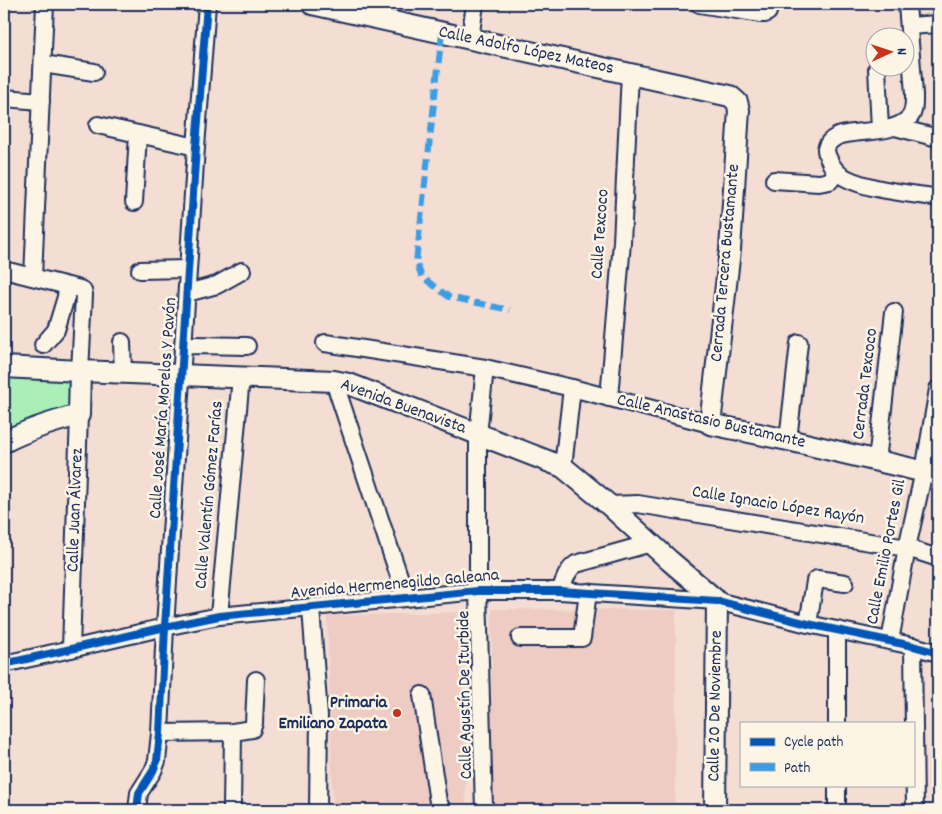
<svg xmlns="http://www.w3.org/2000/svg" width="942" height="814" viewBox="0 0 942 814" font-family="Dekko,sans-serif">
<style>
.built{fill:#eeccc4}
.green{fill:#abeeb8;stroke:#638e8b}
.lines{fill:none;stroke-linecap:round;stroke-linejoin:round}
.minor-casing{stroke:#1b2f5e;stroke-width:20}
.major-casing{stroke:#1b2f5e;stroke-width:24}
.minor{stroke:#fcf5e5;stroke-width:16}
.major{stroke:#fcf5e5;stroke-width:20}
.quiet{stroke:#3b9de6;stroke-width:6;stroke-dasharray:12 6;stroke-linecap:butt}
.cycleway-casing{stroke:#fcf5e5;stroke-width:11}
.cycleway{stroke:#0057b8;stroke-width:8}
.poi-dot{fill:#c8321e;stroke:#fcf5e5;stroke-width:2}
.labels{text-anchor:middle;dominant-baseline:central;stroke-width:5;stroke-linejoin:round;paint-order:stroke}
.street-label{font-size:18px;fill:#1b2f5e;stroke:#fcf5e5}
.poi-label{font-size:18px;font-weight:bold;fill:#1b2f5e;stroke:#fcf5e5;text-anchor:end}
</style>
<rect width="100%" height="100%" fill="#f4ddd2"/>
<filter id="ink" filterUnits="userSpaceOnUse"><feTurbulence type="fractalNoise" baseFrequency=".02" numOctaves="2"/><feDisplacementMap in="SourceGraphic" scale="10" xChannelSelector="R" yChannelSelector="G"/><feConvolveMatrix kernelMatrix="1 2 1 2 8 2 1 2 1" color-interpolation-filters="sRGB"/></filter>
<g filter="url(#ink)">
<g class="built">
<path d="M492,609L676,610L675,810H491Z"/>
<path d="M460,612L466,810H333L327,616Z"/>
</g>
<path class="green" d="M4,371L76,374L75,403L4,433Z"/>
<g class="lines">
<g class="minor-casing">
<g id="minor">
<path d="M699,4L761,14H765L768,12L769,4"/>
<path d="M907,4L914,94C914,103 915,113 908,119C890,135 859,129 838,136C832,139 827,143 826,149C826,155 829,159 831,164C833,167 835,170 838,173C858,189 906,193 933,197"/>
<path d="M909,26L938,24"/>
<path d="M470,39L475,4"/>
<path d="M43,64L94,72"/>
<path d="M877,68L880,129"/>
<path d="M4,98L41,101"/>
<path d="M98,125L196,147"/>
<path d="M895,127L938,138"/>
<path d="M774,180L819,183L830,181L836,172"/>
<path d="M134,202L138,134"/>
<path d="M4,270L80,289L83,291L84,295L80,371"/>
<path d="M140,270L188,269"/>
<path d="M33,277L45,4"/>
<path d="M187,293L217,285L242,271"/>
<path d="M122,342L123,373"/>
<path d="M325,343L485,368L572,388L710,424"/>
<path d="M43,345L56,330L66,297L67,286"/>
<path d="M183,346L195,345L247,346"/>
<path d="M334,381L406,597"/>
<path d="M609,398L622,242L630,73"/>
<path d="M788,440L799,343"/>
<path d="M877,461L894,312"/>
<path d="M563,467L572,388"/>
<path d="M609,505L638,504L907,548L938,558"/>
<path d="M560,591C564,581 567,570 576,564L651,543"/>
<path d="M311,608L319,716L318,810"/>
<path d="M219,616L241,377"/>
<path d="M808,624L815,581L817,579L845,583"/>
<path d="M520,638H582L588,592"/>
<path d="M890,641L907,548L924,471L938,389"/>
<path d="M913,646L915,810"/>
<path d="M71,649L79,415"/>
<path d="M4,664L71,649L165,627L219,616L478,591H560L717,601L808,624L913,646L938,653"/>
<path d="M422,695L438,802L443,810"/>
<path d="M837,723V630"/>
<path d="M160,733L233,732L252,729L254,723L256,680"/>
<path d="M137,810L139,793L153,771L157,761L160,733L165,627L196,147L207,4"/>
<path d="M232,810L233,732"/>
<path d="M484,810L478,591V435L485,368"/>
<path d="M837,810V785"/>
</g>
</g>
<g class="major-casing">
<g id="major">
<path d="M312,4L730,96L737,102L739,110L730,250L710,424L788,440L938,475"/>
<path d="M4,367L80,371L334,381L349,384L563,467L609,505L670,561L717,601L715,810"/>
<path d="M4,442C29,429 52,422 79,415L80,371"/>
</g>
</g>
<use href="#minor" class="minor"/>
<use href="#major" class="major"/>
<path class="quiet" d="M442,33L416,262L422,277L449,297L510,310"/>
<g class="cycleway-casing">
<g id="cycleway">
<path d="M4,664L71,649L165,627L219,616L478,591H560L717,601L808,624L913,646L938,653"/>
<path d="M137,810L139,793L153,771L157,761L160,733L165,627L196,147L207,4"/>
</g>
</g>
<use href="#cycleway" class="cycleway"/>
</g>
</g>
<circle class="poi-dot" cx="397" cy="713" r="5"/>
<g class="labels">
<g class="street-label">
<text transform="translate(526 51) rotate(12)">Calle Adolfo López Mateos</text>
<text transform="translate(601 234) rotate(-86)">Calle Texcoco</text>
<text transform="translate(726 263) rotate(-85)">Cerrada Tercera Bustamante</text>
<text transform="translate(866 384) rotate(-83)">Cerrada Texcoco</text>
<text transform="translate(403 407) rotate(20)">Avenida Buenavista</text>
<text transform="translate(164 408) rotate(-86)">Calle José María Morelos Y Pavón</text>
<text transform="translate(711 422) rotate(13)">Calle Anastasio Bustamante</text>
<text transform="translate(210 495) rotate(-85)">Calle Valentín Gómez Farías</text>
<text transform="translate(778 506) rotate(9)">Calle Ignacio López Rayón</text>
<text transform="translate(76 510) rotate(-88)">Calle Juan Álvarez</text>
<text transform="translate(887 552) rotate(-79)">Calle Emilio Portes Gil</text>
<text transform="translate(395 585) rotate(-5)">Avenida Hermenegildo Galeana</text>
<text transform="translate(466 695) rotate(-91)">Calle Agustín De Iturbide</text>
<text transform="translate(716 706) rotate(-89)">Calle 20 De Noviembre</text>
</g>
<g class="poi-label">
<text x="387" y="703">Primaria<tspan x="387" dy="21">Emiliano Zapata</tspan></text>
</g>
</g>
<rect width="942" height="814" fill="none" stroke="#fcf5e5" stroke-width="20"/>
<rect x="10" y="10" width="922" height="794" fill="none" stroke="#1b2f5e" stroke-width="2" filter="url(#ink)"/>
<rect x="740" y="722" width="175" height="65" fill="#fcf5e5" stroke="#a2a6af"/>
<rect x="750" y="738" width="25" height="8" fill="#0057b8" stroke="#a2a6af"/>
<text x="784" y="746" font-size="15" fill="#1b2f5e">Cycle path</text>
<rect x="750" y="763" width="25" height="8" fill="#3b9de6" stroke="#a2a6af"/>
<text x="784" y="772" font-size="15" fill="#1b2f5e">Path</text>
<g transform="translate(890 52) rotate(87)"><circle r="24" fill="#fcf5e5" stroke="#a2a6af"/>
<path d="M0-4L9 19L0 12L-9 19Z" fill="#c8321e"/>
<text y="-8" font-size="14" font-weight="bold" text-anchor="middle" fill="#1b2f5e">N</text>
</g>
</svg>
